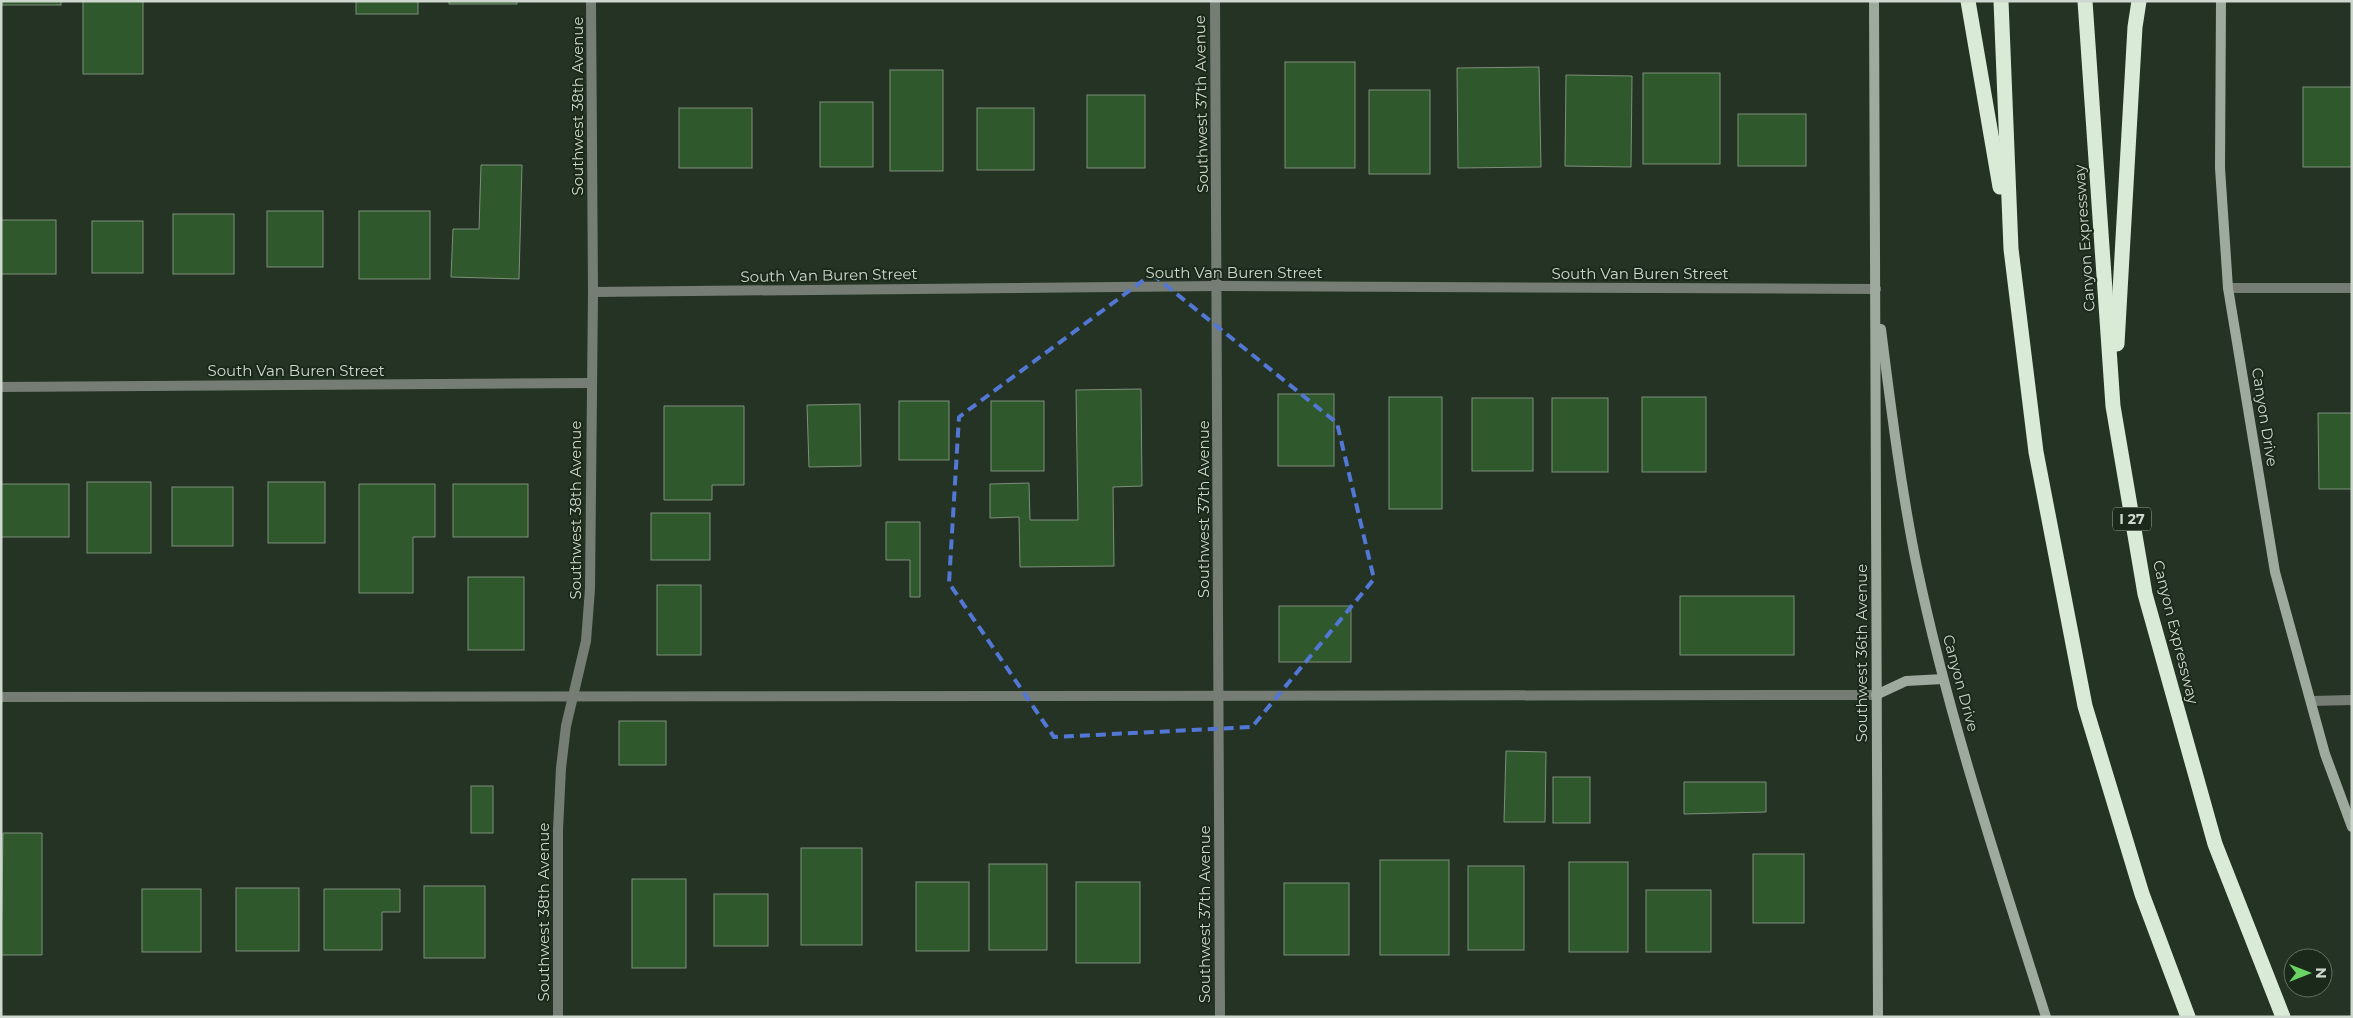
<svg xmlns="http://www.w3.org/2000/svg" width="2353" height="1018" viewBox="0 0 2353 1018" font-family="Montserrat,sans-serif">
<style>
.building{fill:#2f582c;stroke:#7e8f7c}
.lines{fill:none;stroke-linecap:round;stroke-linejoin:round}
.lane{stroke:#767d75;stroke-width:10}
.street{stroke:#767d75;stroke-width:10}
.secondary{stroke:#9eaa9d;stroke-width:10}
.highway{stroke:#d9ebd7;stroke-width:15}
.marked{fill:none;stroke:#5277d5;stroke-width:4;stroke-dasharray:10 6;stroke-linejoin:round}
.labels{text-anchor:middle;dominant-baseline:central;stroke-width:4;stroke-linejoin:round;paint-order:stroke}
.shield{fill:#1b291a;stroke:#99a498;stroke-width:1}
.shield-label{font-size:14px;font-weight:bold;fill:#cfd8ce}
.street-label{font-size:15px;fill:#cfd8ce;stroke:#1b291a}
</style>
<rect width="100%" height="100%" fill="#253324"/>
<g class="building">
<rect x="1" y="1" width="60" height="4"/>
<rect x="83" y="1" width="60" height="73"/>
<rect x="356" y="1" width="62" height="13"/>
<rect x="449" y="1" width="68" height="3"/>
<rect x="1285" y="62" width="70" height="106"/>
<path d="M1539,67L1541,167L1458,168L1457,68Z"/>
<rect x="890" y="70" width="53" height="101"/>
<rect x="1643" y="73" width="77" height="91"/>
<path d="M1566,75L1632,76L1631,167L1565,166Z"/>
<rect x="2303" y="87" width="49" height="80"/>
<rect x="1369" y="90" width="61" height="84"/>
<rect x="1087" y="95" width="58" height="73"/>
<rect x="820" y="102" width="53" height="65"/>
<rect x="679" y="108" width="73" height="60"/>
<rect x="977" y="108" width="57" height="62"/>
<rect x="1738" y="114" width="68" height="52"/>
<path d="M481,165H522L519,279L451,277L453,229H479Z"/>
<rect x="267" y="211" width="56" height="56"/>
<rect x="359" y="211" width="71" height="68"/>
<rect x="173" y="214" width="61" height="60"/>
<rect x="1" y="220" width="55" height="54"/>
<rect x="92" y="221" width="51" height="52"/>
<path d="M1141,389L1142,486L1113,487L1114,566L1020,567L1019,517L990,518V484L1029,483L1030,520H1078L1076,390Z"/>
<rect x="1278" y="394" width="56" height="72"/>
<rect x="1389" y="397" width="53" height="112"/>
<rect x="1642" y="397" width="64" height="75"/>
<rect x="1472" y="398" width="61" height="73"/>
<rect x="1552" y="398" width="56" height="74"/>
<rect x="899" y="401" width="50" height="59"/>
<rect x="991" y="401" width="53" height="70"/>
<path d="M860,404L861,466L809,467L807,405Z"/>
<path d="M664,406H744V485H712V500H664Z"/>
<path d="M2318,413H2352V489H2319Z"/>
<rect x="87" y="482" width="64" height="71"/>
<rect x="268" y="482" width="57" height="61"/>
<rect x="1" y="484" width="68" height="53"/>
<path d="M359,484H435V537H413V593H359Z"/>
<rect x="453" y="484" width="75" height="53"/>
<rect x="172" y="487" width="61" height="59"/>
<rect x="651" y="513" width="59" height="47"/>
<path d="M886,522H920V597H910V560H886Z"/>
<rect x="468" y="577" width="56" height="73"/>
<rect x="657" y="585" width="44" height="70"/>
<rect x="1680" y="596" width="114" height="59"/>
<rect x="1279" y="606" width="72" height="56"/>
<rect x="619" y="721" width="47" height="44"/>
<path d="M1506,751L1546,752L1545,822H1504Z"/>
<rect x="1553" y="777" width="37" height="46"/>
<path d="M1684,782H1766V812L1684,814Z"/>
<rect x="471" y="786" width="22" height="47"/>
<path d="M3,833H42V955H1Z"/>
<rect x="801" y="848" width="61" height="97"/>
<rect x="1753" y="854" width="51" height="69"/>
<rect x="1380" y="860" width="69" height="95"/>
<rect x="1569" y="862" width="59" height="90"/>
<rect x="989" y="864" width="58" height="86"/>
<rect x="1468" y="866" width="56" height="84"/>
<rect x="632" y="879" width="54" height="89"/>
<rect x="916" y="882" width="53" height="69"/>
<rect x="1076" y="882" width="64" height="81"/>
<rect x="1284" y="883" width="65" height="72"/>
<rect x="424" y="886" width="61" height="72"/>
<rect x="236" y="888" width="63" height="63"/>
<rect x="142" y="889" width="59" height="63"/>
<path d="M324,889H400V912H382V950H324Z"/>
<rect x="1646" y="890" width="65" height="62"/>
<rect x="714" y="894" width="54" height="52"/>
</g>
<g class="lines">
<g class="lane">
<path d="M1,697L1876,695"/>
<path d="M2311,701L2352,700"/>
</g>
<g class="street">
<path d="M1215,1L1220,1017"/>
<path d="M2228,288H2352"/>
<path d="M593,292L1218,286L1876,289"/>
<path d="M1,387L591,383"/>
<path d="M558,1017V830L561,768L566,726L586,641L590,589L593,292L591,1"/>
</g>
<g class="secondary">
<path d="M1874,1L1878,1017"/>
<path d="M2221,1L2220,168L2228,288L2275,572L2325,754L2352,827"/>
<path d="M1881,329C1891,408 1901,489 1917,567C1949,720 1999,868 2046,1017"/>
<path d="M1876,695L1906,681L1943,679"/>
</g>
<g class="highway">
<path d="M1968,1L2000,187"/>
<path d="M2001,1L2011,249L2036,452L2085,706L2142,894L2188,1017"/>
<path d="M2085,1L2113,406L2145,594L2215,844L2283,1017"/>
<path d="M2117,344L2135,27L2139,1"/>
</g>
</g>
<path class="marked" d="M1152,274L1337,423L1374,579L1252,727L1054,737L949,583L959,417Z"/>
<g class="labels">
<rect class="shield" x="2113" y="507.5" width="38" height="23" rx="4"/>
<g class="shield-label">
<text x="2132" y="519">I 27</text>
</g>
<g class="street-label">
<text transform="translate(1201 104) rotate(-91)">Southwest 37th Avenue</text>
<text transform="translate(577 106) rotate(-90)">Southwest 38th Avenue</text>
<text transform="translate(2084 238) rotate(-94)">Canyon Expressway</text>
<text x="1234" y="272">South Van Buren Street</text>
<text x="1640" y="273">South Van Buren Street</text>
<text transform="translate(829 275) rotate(-1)">South Van Buren Street</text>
<text x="296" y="370">South Van Buren Street</text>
<text transform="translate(2265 417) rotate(81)">Canyon Drive</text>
<text transform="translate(1203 509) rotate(-90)">Southwest 37th Avenue</text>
<text transform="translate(575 510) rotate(-90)">Southwest 38th Avenue</text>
<text transform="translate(2176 632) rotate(76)">Canyon Expressway</text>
<text transform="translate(1861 653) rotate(-90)">Southwest 36th Avenue</text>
<text transform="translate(1961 683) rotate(75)">Canyon Drive</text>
<text transform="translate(543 912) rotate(-90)">Southwest 38th Avenue</text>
<text transform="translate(1204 914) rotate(-90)">Southwest 37th Avenue</text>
</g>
</g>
<rect width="2353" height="1018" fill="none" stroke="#cfd8ce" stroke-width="5"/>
<g transform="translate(2308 973) rotate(90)"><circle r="24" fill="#1b291a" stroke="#636f62"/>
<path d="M0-4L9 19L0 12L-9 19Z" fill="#69d464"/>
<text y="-8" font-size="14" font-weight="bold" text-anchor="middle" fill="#cfd8ce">N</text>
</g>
</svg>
